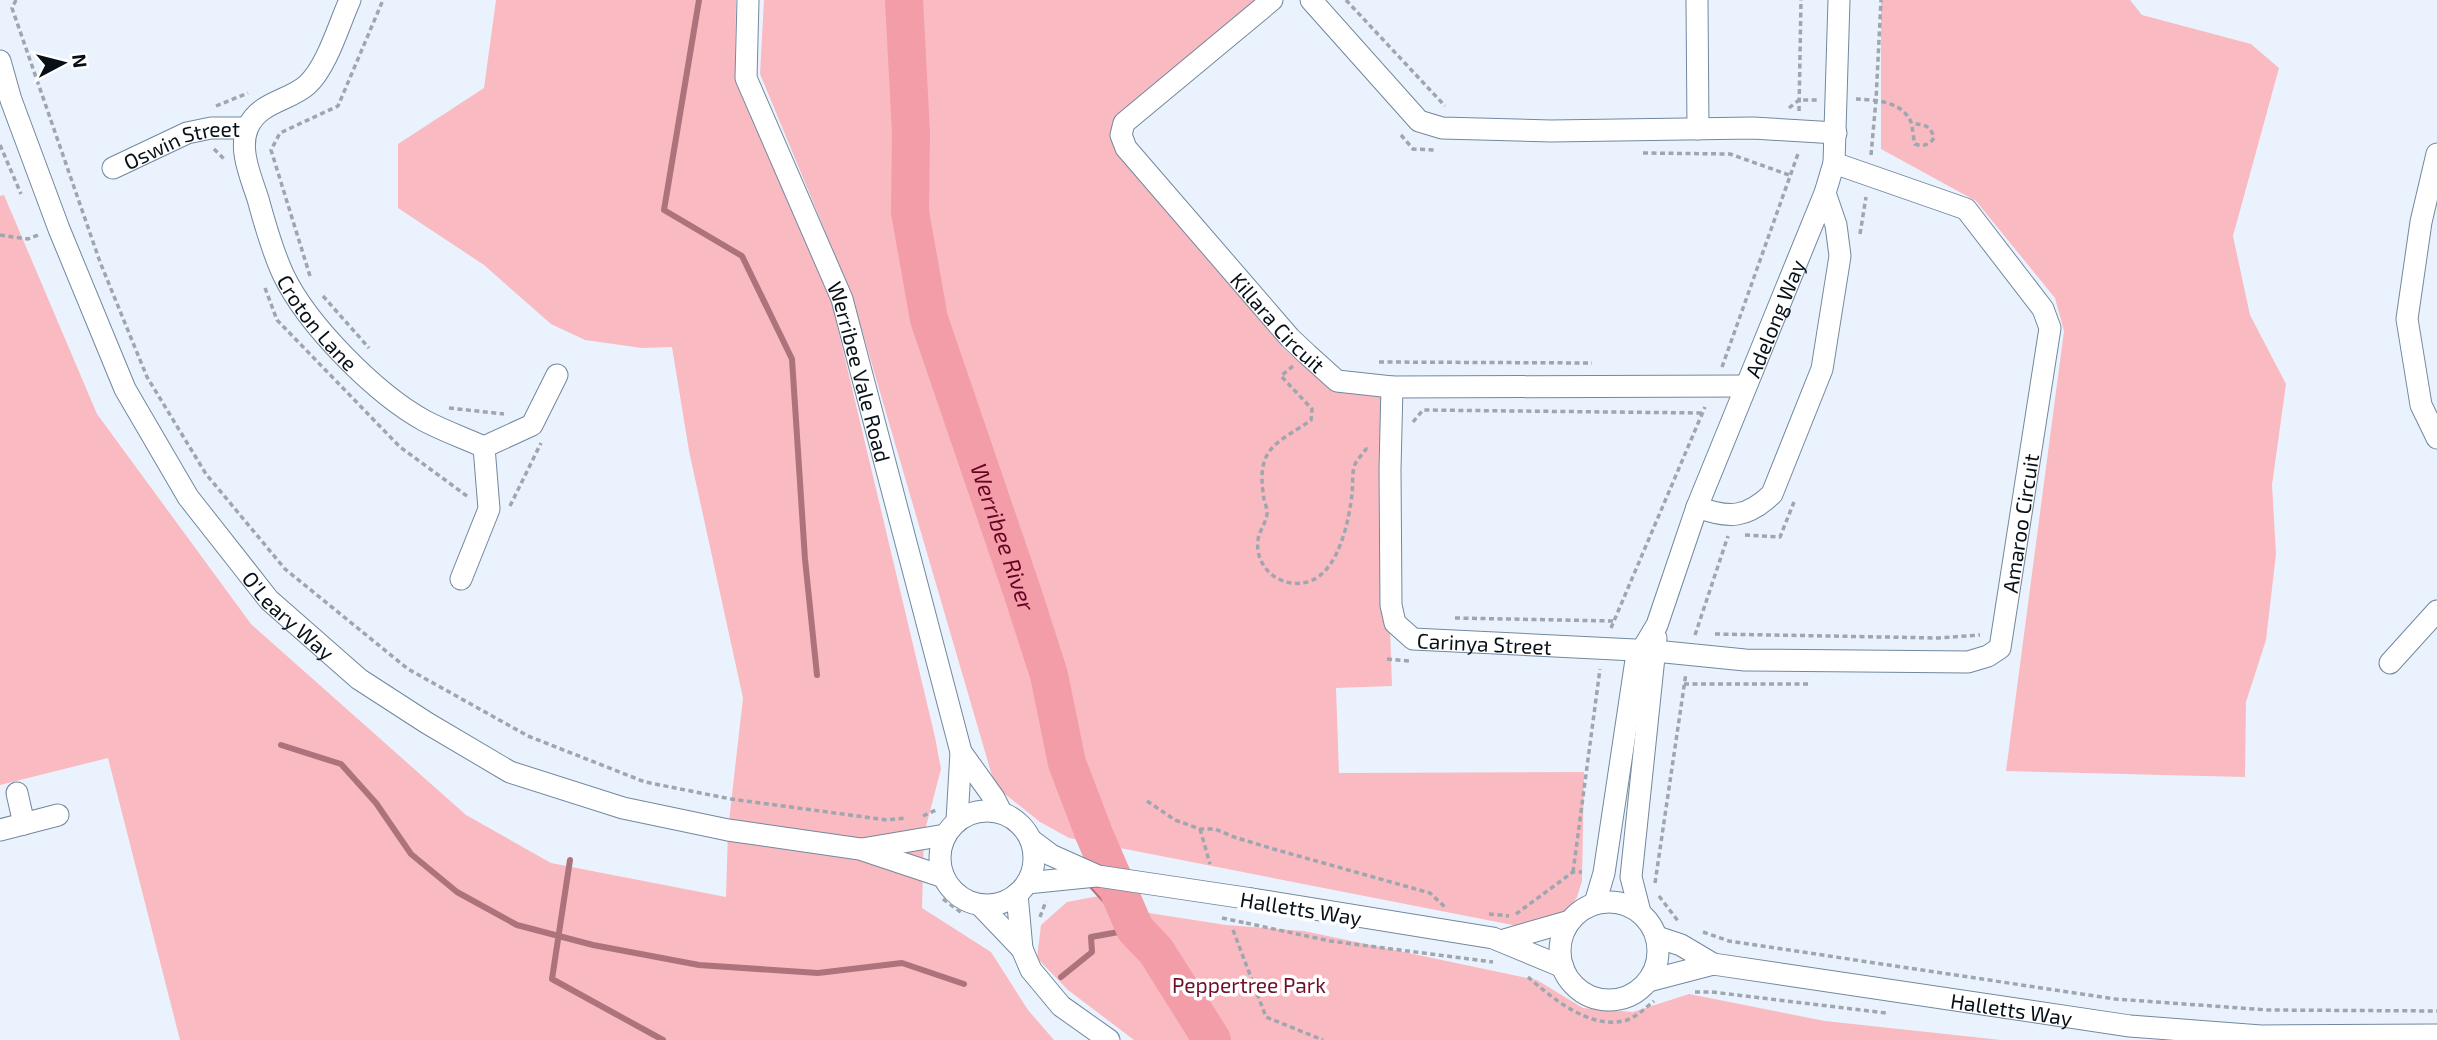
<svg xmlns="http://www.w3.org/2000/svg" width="2437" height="1040" viewBox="0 0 2437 1040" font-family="'Exo 2',sans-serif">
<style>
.green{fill:#fabac1}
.water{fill:#f39da8;stroke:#ac737c;stroke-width:2}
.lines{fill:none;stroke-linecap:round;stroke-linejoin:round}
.stream{stroke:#ac737c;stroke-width:6}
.river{stroke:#f39da8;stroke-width:38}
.minor-casing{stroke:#72889e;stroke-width:23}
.path{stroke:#9ea6af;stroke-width:3.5;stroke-dasharray:5 3.5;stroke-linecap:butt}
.minor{stroke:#fff;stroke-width:21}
.minor-bridge-casing{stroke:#72889e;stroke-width:23;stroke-linecap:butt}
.path-bridge{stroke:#9ea6af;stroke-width:3.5;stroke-dasharray:5 3.5;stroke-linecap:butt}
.minor-bridge{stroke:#fff;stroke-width:21}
.labels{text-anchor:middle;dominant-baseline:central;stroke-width:7;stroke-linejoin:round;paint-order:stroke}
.street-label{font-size:21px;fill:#081017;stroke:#fff}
.park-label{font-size:21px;fill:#6f102b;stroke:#fff}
.water-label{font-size:23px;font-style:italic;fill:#660324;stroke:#fff}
</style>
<rect width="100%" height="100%" fill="#eaf3fd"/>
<g class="green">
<path d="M496,0H736L735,75L832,304L935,737L941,769L924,834L922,908L991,952L1028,1010L1054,1040H180L108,758L0,785V196L4,195L97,414L251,624L466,815L551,863L726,897L728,830L743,698L689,451L672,347L642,348L585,340L551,324L484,265L398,208V144L484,88Z"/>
<path d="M764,0H1259L1116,146L1283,348L1333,392L1382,395L1392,686L1336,688L1339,773L1584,772L1582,881L1577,897L1563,918L1523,927L1069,838L1040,822L995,786L852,296L760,74Z"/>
<path d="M1881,0H2130L2142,15L2251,44L2279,68L2233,236L2250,315L2286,384L2272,485L2276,554L2266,640L2246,702L2245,777L2006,771L2064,331L2055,298L1976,201L1881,149Z"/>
<path d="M1099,896L1150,953L1206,1040H1134L1068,990L1037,958L1041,925L1067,902Z"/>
<path d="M1123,909L1226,925L1304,931L1537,980L1583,1008L1633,1012L1689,994L1825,1021L2001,1040H1219L1158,948Z"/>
</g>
<path class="water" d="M1098,880L1158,948L1219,1040H1206L1150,953L1089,886Z"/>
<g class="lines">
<g class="stream">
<path d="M699,0L664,210L742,256L792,359L805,559L817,675"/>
<path d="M281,745L341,764L376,803L411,854L457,892L517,925L593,945L699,965L818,973L902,963L964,984"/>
<path d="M570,860L552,979L663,1040"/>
<path d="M1061,977L1092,952L1091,937L1135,929"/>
</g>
<path class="river" id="s1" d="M904,0L911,133L910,212L929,319L1022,591L1049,675L1067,763L1094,834L1135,929L1156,951L1212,1040"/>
<g class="minor-casing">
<g id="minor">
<path id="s2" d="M350,0C339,24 327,67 307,85C289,101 259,102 248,127C238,149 251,177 258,199C265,225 272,250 283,274C307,325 376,394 425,421C444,431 464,438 484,447"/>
<path id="s3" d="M748,0L746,78L842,299L961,752L957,820"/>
<path id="s4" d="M1272,0L1124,123L1121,135L1126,148L1290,338L1307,354L1337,381L1392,387L1746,386"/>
<path d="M1311,0L1419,121L1442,128L1551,131L1753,128L1836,133"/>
<path d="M1697,0L1698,129"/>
<path id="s5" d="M0,61L11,100L59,229L125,389L188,497L269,600L359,679L427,723L510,772L623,808L728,830L860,849L944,877"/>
<path d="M2437,154L2421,222L2407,319L2421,405L2437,438"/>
<path id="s6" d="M113,168L187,133L211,128H247"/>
<path id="s7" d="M1392,387L1390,469L1391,605L1395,623L1413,639L1655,651L1745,660L1968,662L1988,656L2000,648L2050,328L2043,309L1966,209L1834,163"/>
<path d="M1697,507C1729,519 1747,518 1772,494L1822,369L1840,256L1836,225L1825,193"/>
<path d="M461,579L489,509L484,447L532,425L557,375"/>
<path d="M2390,663L2437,611"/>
<path d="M961,752L994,798L1001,812"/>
<path d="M17,793L24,824"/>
<circle cx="987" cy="858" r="47"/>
<path d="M0,830L58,815"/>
<path d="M1031,840L1051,855L1098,876"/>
<path d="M862,849L945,835"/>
<path d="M1027,883L1096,876"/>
<path d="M1017,894L1022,949"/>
<path d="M1252,899L1493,938L1563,967"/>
<circle cx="1609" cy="951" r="49"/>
<path id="s8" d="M1595,903L1604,873L1636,660L1657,625L1697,507L1825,193L1834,163L1839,0"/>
<path d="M980,905L1022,949L1031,970L1061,1006L1109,1040"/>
<path d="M1640,912L1631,877L1656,638"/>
<path d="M1657,937L1681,945L1713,964"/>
<path d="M1504,940L1570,921"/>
<path id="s9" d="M1648,981L1713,964L2130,1026L2261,1036L2437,1035"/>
</g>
</g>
<g class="path">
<path d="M16,0L12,8L100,262L147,377L206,474L285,569L408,669L528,736L645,782L731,799L887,820L905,818"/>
<path d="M1346,0L1445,106"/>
<path d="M1856,99C1875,100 1902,101 1911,122C1913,129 1913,137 1915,144C1923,147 1929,145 1934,138C1931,126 1924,124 1912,124"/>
<path d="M216,106L248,93"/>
<path d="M1789,108L1799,100H1817"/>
<path d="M1799,111L1801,0"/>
<path d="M1401,135L1413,149L1436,150"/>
<path d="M0,145L21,194"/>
<path d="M214,149L226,161"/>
<path d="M1643,153L1730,154L1792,176"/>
<path d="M1871,155L1876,100L1881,0"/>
<path d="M1860,234L1866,197"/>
<path d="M0,235L28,239L38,235"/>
<path d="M310,276L271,150L280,133L338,106L383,0"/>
<path d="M265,288L277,320L400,447L467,496"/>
<path d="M323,296L369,348"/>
<path d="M1379,362L1592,363"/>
<path d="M1293,366L1281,376L1312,409L1311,420C1297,431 1274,440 1266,457C1260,470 1262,486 1264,499C1265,504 1268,510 1267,514C1266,523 1259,531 1258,540C1254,568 1282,591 1310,581C1339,571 1349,520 1352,494C1353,485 1352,475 1354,467C1356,460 1362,455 1366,449H1370"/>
<path d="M1722,367L1799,151"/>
<path d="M449,408L504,414"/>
<path d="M1413,422L1423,410L1703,413"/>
<path d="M510,506L541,443"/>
<path d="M1745,535L1780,537L1794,502"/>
<path d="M1455,618L1614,621"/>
<path d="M1611,628L1705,407"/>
<path d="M1715,634L1939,638L1980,635"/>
<path d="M1695,635L1728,536"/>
<path d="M1387,659L1409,661"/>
<path d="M1684,684H1810"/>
<path d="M1147,801L1175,820L1200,829H1215L1234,837L1270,848L1430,893L1446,908"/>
<path d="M923,816L938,809"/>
<path d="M1200,829L1210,864"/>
<path d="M1573,872L1600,669"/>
<path d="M1655,883L1686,673"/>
<path d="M1659,896L1678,921"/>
<path d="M943,899L962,913"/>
<path d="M1489,914L1509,916"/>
<path d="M1516,914L1573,872H1582"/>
<path d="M1040,917L1046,901"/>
<path d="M1246,923L1330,941L1493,962"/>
<path d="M1233,930L1266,1017L1323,1040"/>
<path d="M1703,932L1729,941L2115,999L2268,1010L2437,1011"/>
<path d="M1528,977C1552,998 1591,1031 1627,1020C1638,1016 1645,1008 1654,1001"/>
<path d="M1695,992H1712L1886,1013"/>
</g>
<use href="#minor" class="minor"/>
<g class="minor-bridge-casing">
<path id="minor-bridge" d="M1098,876L1252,899"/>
</g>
<path class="path-bridge" d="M1222,918L1246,923"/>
<use href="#minor-bridge" class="minor-bridge"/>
</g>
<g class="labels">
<g class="street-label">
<text stroke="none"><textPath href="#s6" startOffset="74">Oswin Street</textPath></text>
<text stroke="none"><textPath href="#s8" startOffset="616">Adelong Way</textPath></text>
<text stroke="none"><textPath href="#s2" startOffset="383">Croton Lane</textPath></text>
<text stroke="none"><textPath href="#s4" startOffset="450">Killara Circuit</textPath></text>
<text stroke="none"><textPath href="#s3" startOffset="394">Werribee Vale Road</textPath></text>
<text stroke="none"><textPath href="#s7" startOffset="978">Amaroo Circuit</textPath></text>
<text stroke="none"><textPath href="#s5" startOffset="632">O'Leary Way</textPath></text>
<text stroke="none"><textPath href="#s7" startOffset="332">Carinya Street</textPath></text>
<text transform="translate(1301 908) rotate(9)">Halletts Way</text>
<text stroke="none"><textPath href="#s9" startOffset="369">Halletts Way</textPath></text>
</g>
<g class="park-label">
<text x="1249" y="984">Peppertree Park</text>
</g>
<g class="water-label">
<text stroke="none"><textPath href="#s1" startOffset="551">Werribee River</textPath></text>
</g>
</g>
<g transform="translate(63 63) rotate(83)" stroke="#ffffff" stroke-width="5" paint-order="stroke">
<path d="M0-5L12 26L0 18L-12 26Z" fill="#081017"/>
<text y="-10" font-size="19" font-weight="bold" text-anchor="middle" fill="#081017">N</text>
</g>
</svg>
